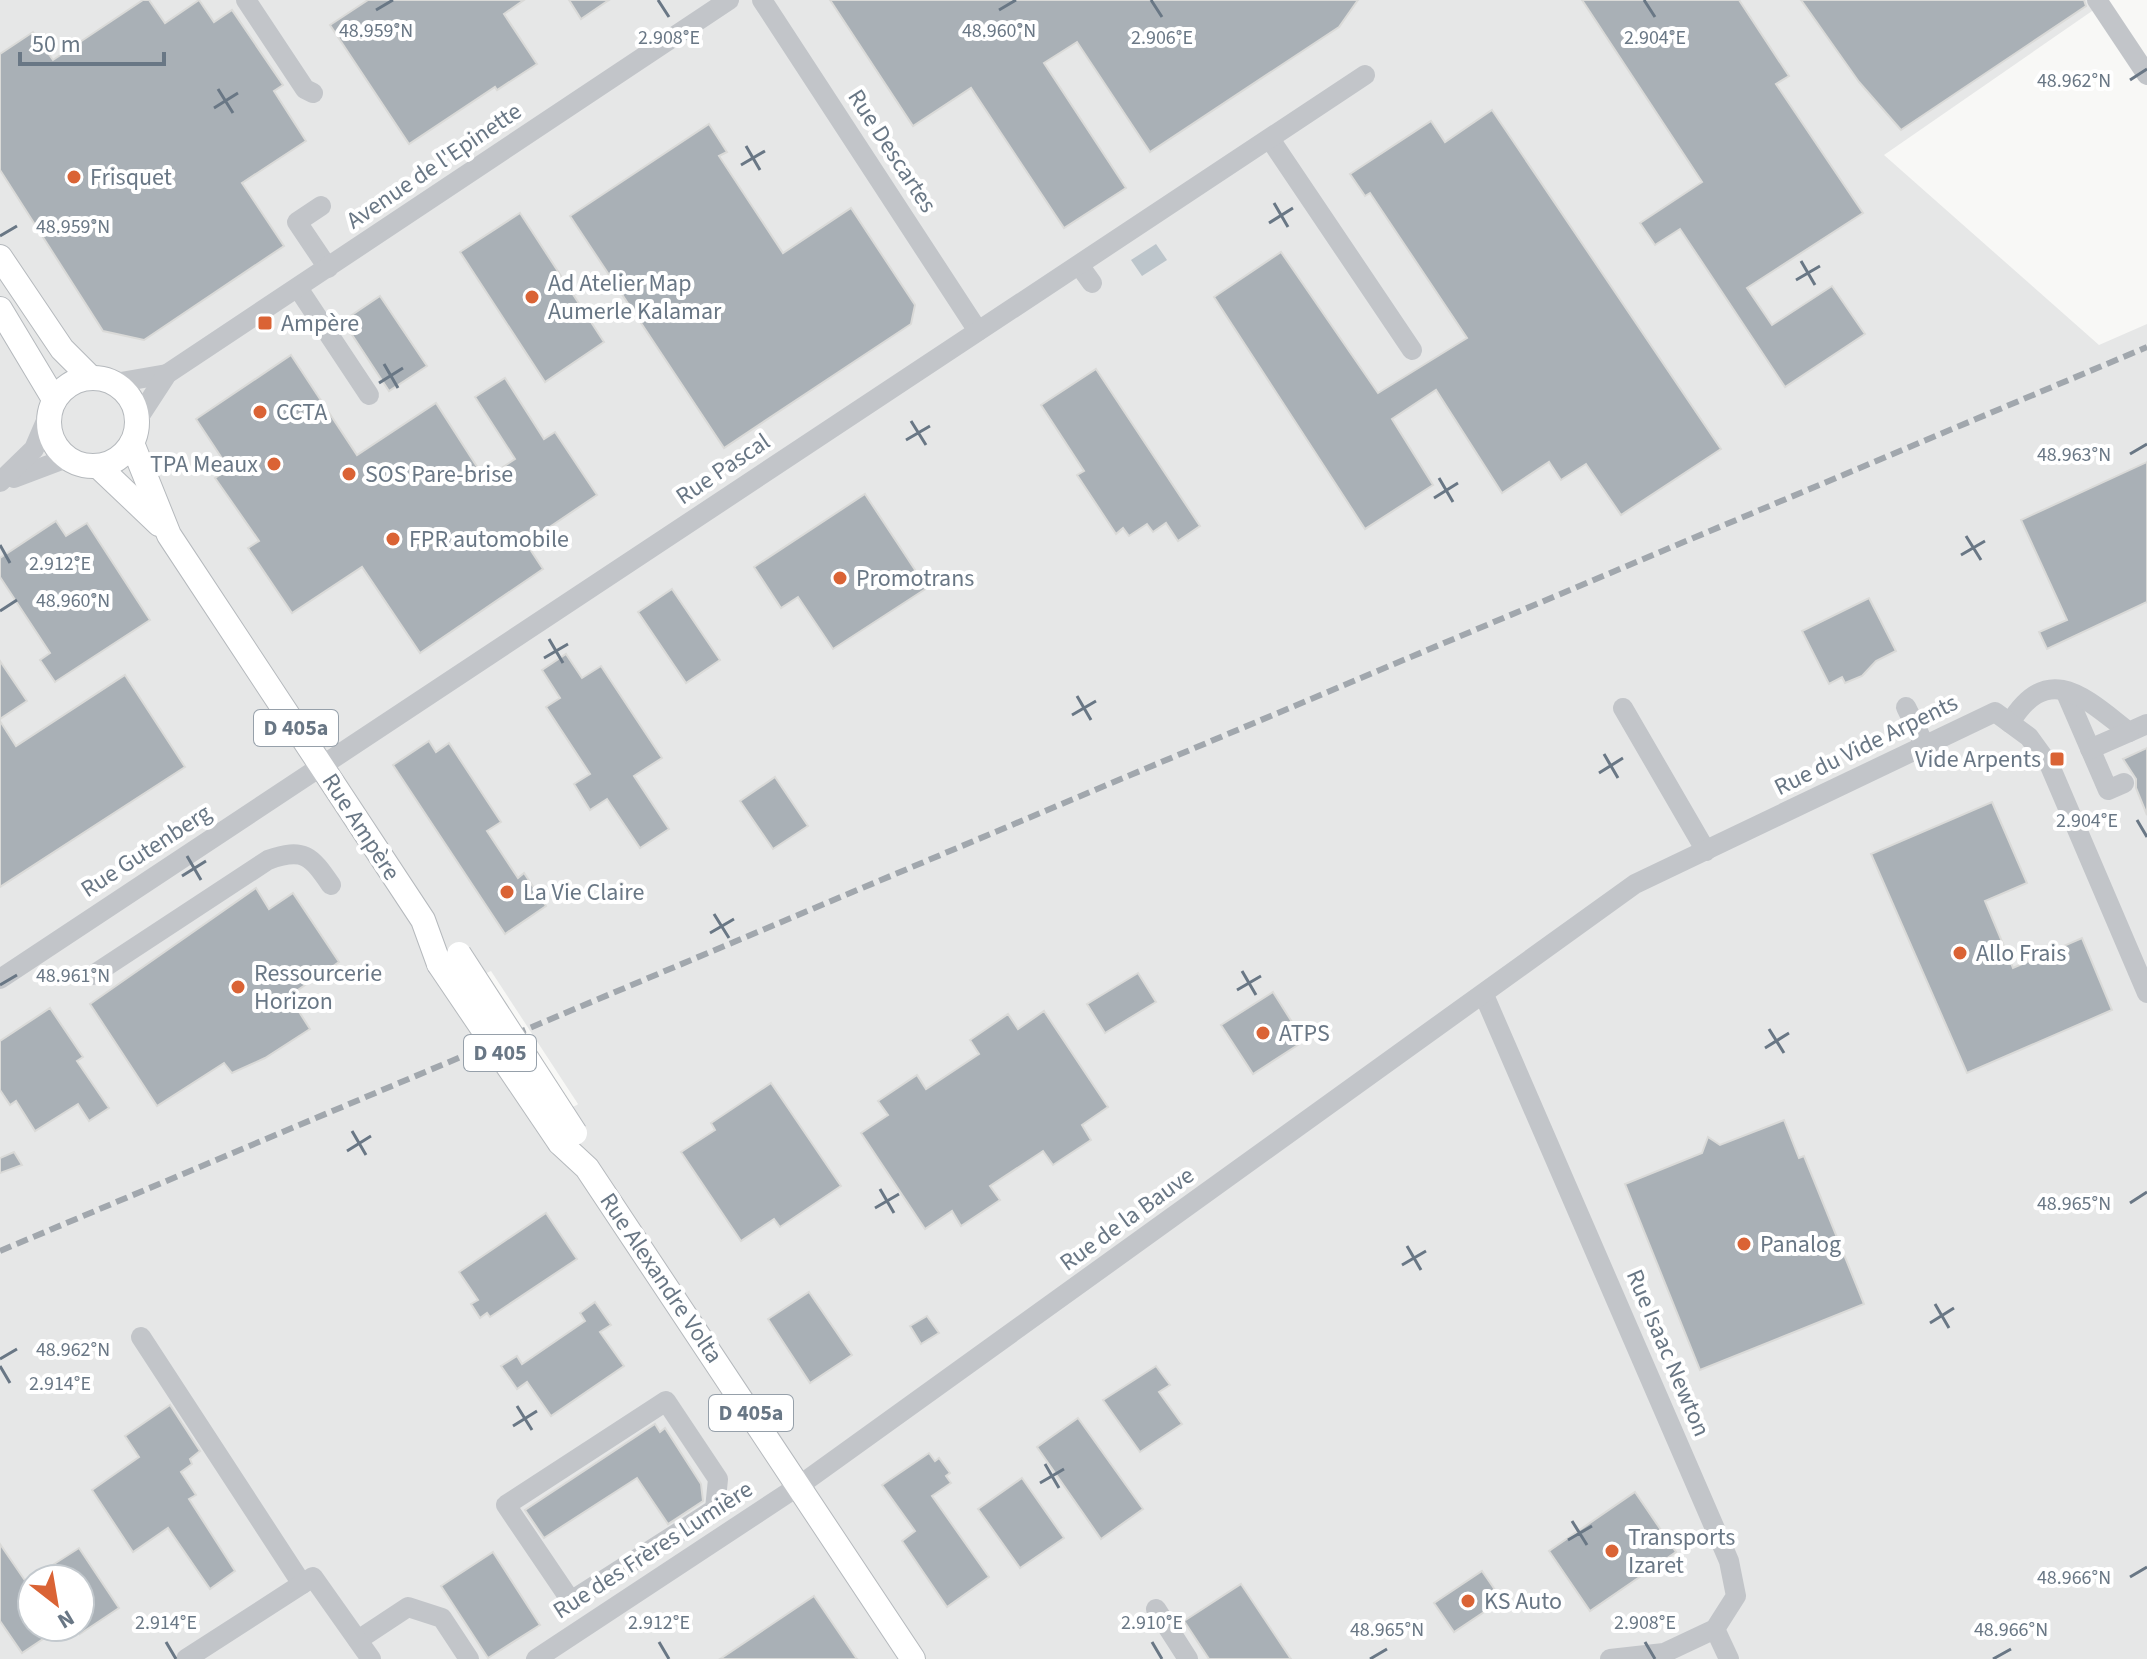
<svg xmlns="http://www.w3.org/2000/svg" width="2147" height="1659" viewBox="0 0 2147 1659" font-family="'Source Sans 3',sans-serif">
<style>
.built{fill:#e6e7e7;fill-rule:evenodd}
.water{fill:#bcc5cb}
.building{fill:#a9b0b6;stroke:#dadad8;stroke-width:2}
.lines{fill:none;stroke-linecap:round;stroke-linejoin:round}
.major-casing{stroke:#b5b9bd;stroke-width:26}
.minor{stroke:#c2c5c9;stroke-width:20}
.major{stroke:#fff;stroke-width:24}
.rail{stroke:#a1a7ad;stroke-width:6;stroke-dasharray:12 6;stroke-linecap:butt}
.major-bridge-casing{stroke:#b5b9bd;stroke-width:26;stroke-linecap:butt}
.major-bridge{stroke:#fff;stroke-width:24}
.ticks{fill:none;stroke:#697785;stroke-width:3}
.poi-dot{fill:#da6335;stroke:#fff;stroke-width:3}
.labels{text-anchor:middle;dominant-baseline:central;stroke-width:8;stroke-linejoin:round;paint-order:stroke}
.shield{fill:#fff;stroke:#96a0aa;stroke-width:2}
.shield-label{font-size:22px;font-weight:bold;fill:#697785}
.street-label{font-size:24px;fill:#697785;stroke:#fff}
.poi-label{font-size:24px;fill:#697785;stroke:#fff;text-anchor:start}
.ticks-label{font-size:20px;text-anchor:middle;fill:#697785;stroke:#fff;stroke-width:8;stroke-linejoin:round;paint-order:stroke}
</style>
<rect width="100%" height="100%" fill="#f8f8f6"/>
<path class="built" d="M0,0H2108L1884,155L2099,345L2147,324V1659H0ZM491,971L578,1104L577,1105L535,1123L446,991ZM32,1579H80V1627H32Z"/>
<path class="water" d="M1156,244L1167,260L1142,276L1131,260Z"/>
<g class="building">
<path d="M143,0H149L165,23L199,0L214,22L232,10L283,85L274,91L306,141L242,183L284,246L144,340L103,331L0,170V54L33,32L53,60Z"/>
<path d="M368,0H524L504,14L537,64L497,90L495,87L409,144L330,25Z"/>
<path d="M569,0H609L581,19Z"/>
<path d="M830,0H1358L1339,27L1150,152L1077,42L1044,63L1126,188L1064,228L971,88L913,126Z"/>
<path d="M1582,0H1739L1789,76L1776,84L1863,213L1747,288L1772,325L1832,286L1865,334L1785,387L1680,229L1655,245L1640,223L1702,182Z"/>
<path d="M1801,0H2084L2086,6L1901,130L1859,82Z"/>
<path d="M1492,110L1721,449L1621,515L1586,464L1561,480L1549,462L1502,493L1436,390L1392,419L1433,485L1365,529L1214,297L1281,252L1378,393L1467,338L1370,193L1365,196L1350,174L1431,121L1445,142Z"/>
<path d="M709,124L727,152L719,156L783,253L851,208L915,305L911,324L724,448L570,216Z"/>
<path d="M520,213L604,342L545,382L460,252Z"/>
<path d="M380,296L427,366L389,391L343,321Z"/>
<path d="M291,355L357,455L436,403L485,479L515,459L475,397L505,378L544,439L555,432L597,495L526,543L543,569L420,653L362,567L292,613L248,548L259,541L215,478L229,469L196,419Z"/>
<path d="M1096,369L1200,526L1178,541L1166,523L1153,532L1147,524L1129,536L1123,528L1116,534L1077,475L1084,471L1041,405Z"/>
<path d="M2147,462V602L2047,649L2039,632L2067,620L2021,520Z"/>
<path d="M865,494L927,588L833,649L798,597L781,608L754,567Z"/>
<path d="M56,521L66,536L87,523L150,620L55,682L40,660L50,653L0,577V558Z"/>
<path d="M672,589L720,660L686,683L638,612Z"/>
<path d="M1869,598L1896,651L1876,661L1862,676L1845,683L1842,677L1829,684L1802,631Z"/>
<path d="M566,654L582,678L601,666L662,758L634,776L669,829L640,848L607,799L590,810L574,784L590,774L546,707L560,698L542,670Z"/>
<path d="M0,661L27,701L0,719Z"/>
<path d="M125,675L185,767L0,887V721L16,746Z"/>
<path d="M429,741L436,752L449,743L501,822L487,831L518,878L524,873L546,906L505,934L393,765Z"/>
<path d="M2147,748V815L2136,788V779L2123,759Z"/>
<path d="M775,777L808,826L773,849L740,801Z"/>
<path d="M1992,802L2027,883L1985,901L2013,968L2082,938L2112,1010L1967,1073L1871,854Z"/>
<path d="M256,888L269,909L293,893L339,962L289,996L310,1029L265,1058L232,1073L224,1063L157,1106L90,1004Z"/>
<path d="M1138,973L1156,1002L1105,1033L1087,1004Z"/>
<path d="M1273,992L1304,1041L1253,1074L1221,1025Z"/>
<path d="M50,1008L83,1057L77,1061L109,1108L89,1121L78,1104L35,1131L16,1101L10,1105L0,1090V1041Z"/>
<path d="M1044,1011L1108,1107L1082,1125L1091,1140L1053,1165L1043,1151L990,1186L1000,1200L961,1226L952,1211L925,1229L861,1133L888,1115L878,1101L917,1075L926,1089L979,1054L970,1040L1008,1014L1018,1029Z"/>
<path d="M771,1083L841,1186L780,1227L774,1219L741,1241L681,1152L715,1130L711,1123Z"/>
<path d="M1784,1120L1799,1158L1804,1156L1864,1304L1700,1370L1625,1184L1702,1153L1708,1137L1720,1145Z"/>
<path d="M14,1152L22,1165L0,1173V1158Z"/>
<path d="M546,1213L577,1259L490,1317L487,1313L480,1318L471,1304L478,1300L459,1272Z"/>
<path d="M809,1292L852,1355L810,1383L768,1319Z"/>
<path d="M595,1302L611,1325L600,1332L624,1366L551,1416L527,1382L517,1389L501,1366L517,1356L522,1364L585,1321L580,1313Z"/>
<path d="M927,1316L939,1333L921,1344L910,1326Z"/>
<path d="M1156,1366L1170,1385L1159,1392L1182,1424L1140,1452L1103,1400Z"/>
<path d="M170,1405L200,1451L190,1459L192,1464L181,1472L196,1495L189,1499L235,1571L210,1589L168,1528L133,1552L92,1490L139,1457L125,1436Z"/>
<path d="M1078,1418L1143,1509L1101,1539L1037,1447Z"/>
<path d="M655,1424L660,1432L665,1428L701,1484L703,1501L668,1524L637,1478L544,1538L525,1510Z"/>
<path d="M929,1453L935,1461L939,1458L950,1473L946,1476L951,1483L932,1496L989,1577L947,1607L902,1541L915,1531L882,1485Z"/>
<path d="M1022,1478L1064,1538L1020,1568L978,1509Z"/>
<path d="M1635,1492L1676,1552L1590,1611L1549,1551Z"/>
<path d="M0,1544L26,1582L79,1548L119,1608L80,1634V1579H32V1627H61L22,1653L0,1621Z"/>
<path d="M493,1552L540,1625L488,1658L441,1586Z"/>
<path d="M1482,1571L1502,1600L1454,1632L1434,1603Z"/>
<path d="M1241,1584L1291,1659H1209L1184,1621Z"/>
<path d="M814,1596L857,1659H720Z"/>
</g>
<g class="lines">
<g class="major-casing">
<g id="major">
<path d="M0,257L62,349L90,377"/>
<path d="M0,309L54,399"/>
<circle cx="93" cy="422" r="44"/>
<path d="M132,443L169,535L423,920L439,964"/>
<path d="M98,466L159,524"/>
<path d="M560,1143L587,1168L913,1659"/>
</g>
</g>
<g class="minor">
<path d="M246,0L305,89L313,93"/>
<path d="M762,0L978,331"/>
<path d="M2097,0L2147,75"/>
<path d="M1270,139L1412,350"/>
<path d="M321,206L297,222L328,268"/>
<path d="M1079,265L1092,283"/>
<path d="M298,288L369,395"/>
<path d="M115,383L167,374"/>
<path d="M137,420L167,374L729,0"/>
<path d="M14,478L67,458"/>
<path d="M0,482L34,449L49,414"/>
<path d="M2066,693L2108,790L2124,783"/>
<path d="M1906,707L1925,746"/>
<path d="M1623,708L1706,851"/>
<path d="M2010,723C2048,660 2085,698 2129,732L2147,724"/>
<path d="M2090,749L2129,732"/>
<path d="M93,975L268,860C304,847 311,856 331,885"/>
<path d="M0,979L1365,75"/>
<path d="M1484,995L1729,1561L1736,1596L1715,1629L1664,1653L1610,1659"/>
<path d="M141,1337L302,1584"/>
<path d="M666,1401L718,1479L715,1509L571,1601L506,1505Z"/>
<path d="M1156,1609L1188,1659"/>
<path d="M1715,1629L1729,1659"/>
<path d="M358,1640L408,1607L442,1618L469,1659"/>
<path d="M186,1659L313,1577L371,1659"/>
<path d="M536,1659L800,1485L1635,884L1995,712L2029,737L2050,766L2147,993"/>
</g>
<use href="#major" class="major"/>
<path class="rail" d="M0,1251L2147,347"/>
<g class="major-bridge-casing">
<g id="major-bridge">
<path d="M459,954L575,1133"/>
<path d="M439,964L560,1143"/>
</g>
</g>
<use href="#major-bridge" class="major-bridge"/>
</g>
<path class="ticks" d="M658,0L669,17M1151,0L1162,17M1644,0L1655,17M376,10L393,0M999,10L1016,0M2130,80L2147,69M218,89L233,113M214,108L238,93M746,146L760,170M741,165L765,151M1274,203L1288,227M1269,223L1293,208M0,236L17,226M1801,261L1815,285M1796,280L1820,266M384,364L398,388M379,383L403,368M911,421L926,445M906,440L930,426M2130,454L2147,444M1439,478L1453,502M1434,498L1458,483M1966,536L1981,560M0,545L10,563M1961,555L1985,541M0,611L17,600M549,639L563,663M544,658L568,644M1077,696L1091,720M1072,715L1096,701M1604,754L1618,778M1599,773L1623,758M2137,820L2147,837M187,856L201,880M182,876L206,861M714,914L729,938M710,933L734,919M1242,971L1256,995M0,985L17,975M1237,990L1261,976M1769,1029L1784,1053M1765,1048L1789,1033M352,1131L366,1155M347,1151L371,1136M880,1189L894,1213M2130,1203L2147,1192M875,1208L899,1194M1407,1246L1421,1270M1402,1265L1426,1251M1935,1304L1949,1328M1930,1323L1954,1308M0,1359L17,1349M0,1366L10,1383M517,1406L532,1430M513,1426L537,1411M1045,1464L1059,1488M1040,1483L1064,1469M1572,1521L1587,1545M1568,1540L1592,1526M2130,1577L2147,1567M166,1642L176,1659M659,1642L669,1659M1152,1642L1162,1659M1645,1642L1655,1659M1370,1659L1387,1649M1993,1659L2011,1649"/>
<g class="poi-dot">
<circle cx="74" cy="177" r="8"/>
<circle cx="532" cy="297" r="8"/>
<rect x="257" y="315" width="16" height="16" rx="4"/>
<circle cx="260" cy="412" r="8"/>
<circle cx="274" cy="464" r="8"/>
<circle cx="349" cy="474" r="8"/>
<circle cx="393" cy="539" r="8"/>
<circle cx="840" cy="578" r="8"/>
<rect x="2049" y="751" width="16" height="16" rx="4"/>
<circle cx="507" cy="892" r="8"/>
<circle cx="1960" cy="953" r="8"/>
<circle cx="238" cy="987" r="8"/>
<circle cx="1263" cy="1033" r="8"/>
<circle cx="1744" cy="1244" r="8"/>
<circle cx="1612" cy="1551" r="8"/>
<circle cx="1468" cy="1601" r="8"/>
</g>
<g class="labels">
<g class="shield">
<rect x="254" y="710" width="84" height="36" rx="6"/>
<rect x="464" y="1035" width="72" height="36" rx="6"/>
<rect x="709" y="1395" width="84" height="36" rx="6"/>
</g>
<g class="shield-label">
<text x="296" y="728">D 405a</text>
<text x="500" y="1053">D 405</text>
<text x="751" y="1413">D 405a</text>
</g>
<g class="street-label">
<text transform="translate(892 151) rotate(57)">Rue Descartes</text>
<text transform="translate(434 166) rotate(-34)">Avenue de l'Epinette</text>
<text transform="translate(723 469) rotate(-34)">Rue Pascal</text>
<text transform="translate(1866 745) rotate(-26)">Rue du Vide Arpents</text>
<text transform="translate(361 827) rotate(57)">Rue Ampère</text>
<text transform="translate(146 851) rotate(-33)">Rue Gutenberg</text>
<text transform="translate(1127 1219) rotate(-36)">Rue de la Bauve</text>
<text transform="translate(661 1278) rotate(56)">Rue Alexandre Volta</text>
<text transform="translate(1668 1353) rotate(67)">Rue Isaac Newton</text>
<text transform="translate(653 1550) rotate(-33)">Rue des Frères Lumière</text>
</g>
<g class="poi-label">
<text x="90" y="177">Frisquet</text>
<text x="548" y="283">Ad Atelier Map<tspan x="548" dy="28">Aumerle Kalamar</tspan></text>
<text x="281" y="323">Ampère</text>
<text x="276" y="412">CCTA</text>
<text x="258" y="464" text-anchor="end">TPA Meaux</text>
<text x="365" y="474">SOS Pare-brise</text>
<text x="409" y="539">FPR automobile</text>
<text x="856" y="578">Promotrans</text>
<text x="2041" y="759" text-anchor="end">Vide Arpents</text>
<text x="523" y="892">La Vie Claire</text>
<text x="1976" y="953">Allo Frais</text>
<text x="254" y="973">Ressourcerie<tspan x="254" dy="28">Horizon</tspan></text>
<text x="1279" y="1033">ATPS</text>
<text x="1760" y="1244">Panalog</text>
<text x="1628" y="1537">Transports<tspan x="1628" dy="28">Izaret</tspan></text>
<text x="1484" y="1601">KS Auto</text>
</g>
</g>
<g class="ticks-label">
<text x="376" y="37">48.959°N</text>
<text x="999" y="37">48.960°N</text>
<text x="669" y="44">2.908°E</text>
<text x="1162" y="44">2.906°E</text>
<text x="1655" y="44">2.904°E</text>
<text x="2074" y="87">48.962°N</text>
<text x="73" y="233">48.959°N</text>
<text x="2074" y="461">48.963°N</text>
<text x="60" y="570">2.912°E</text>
<text x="73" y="607">48.960°N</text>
<text x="2087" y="827">2.904°E</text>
<text x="73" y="982">48.961°N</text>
<text x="2074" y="1210">48.965°N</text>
<text x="73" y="1356">48.962°N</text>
<text x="60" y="1390">2.914°E</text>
<text x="2074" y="1584">48.966°N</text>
<text x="166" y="1629">2.914°E</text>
<text x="659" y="1629">2.912°E</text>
<text x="1152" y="1629">2.910°E</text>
<text x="1645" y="1629">2.908°E</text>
<text x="1387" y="1636">48.965°N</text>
<text x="2011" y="1636">48.966°N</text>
</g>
<g transform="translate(56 1603) rotate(149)"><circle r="38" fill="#ffffff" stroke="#c3c9ce" stroke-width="2"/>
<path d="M0-6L14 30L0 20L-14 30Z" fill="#da6335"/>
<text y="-12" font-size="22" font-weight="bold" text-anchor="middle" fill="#697785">N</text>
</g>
<path d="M20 52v12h144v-12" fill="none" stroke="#697785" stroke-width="4"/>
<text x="32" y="52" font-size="24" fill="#697785" stroke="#ffffff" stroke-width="6" paint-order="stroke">50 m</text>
</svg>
